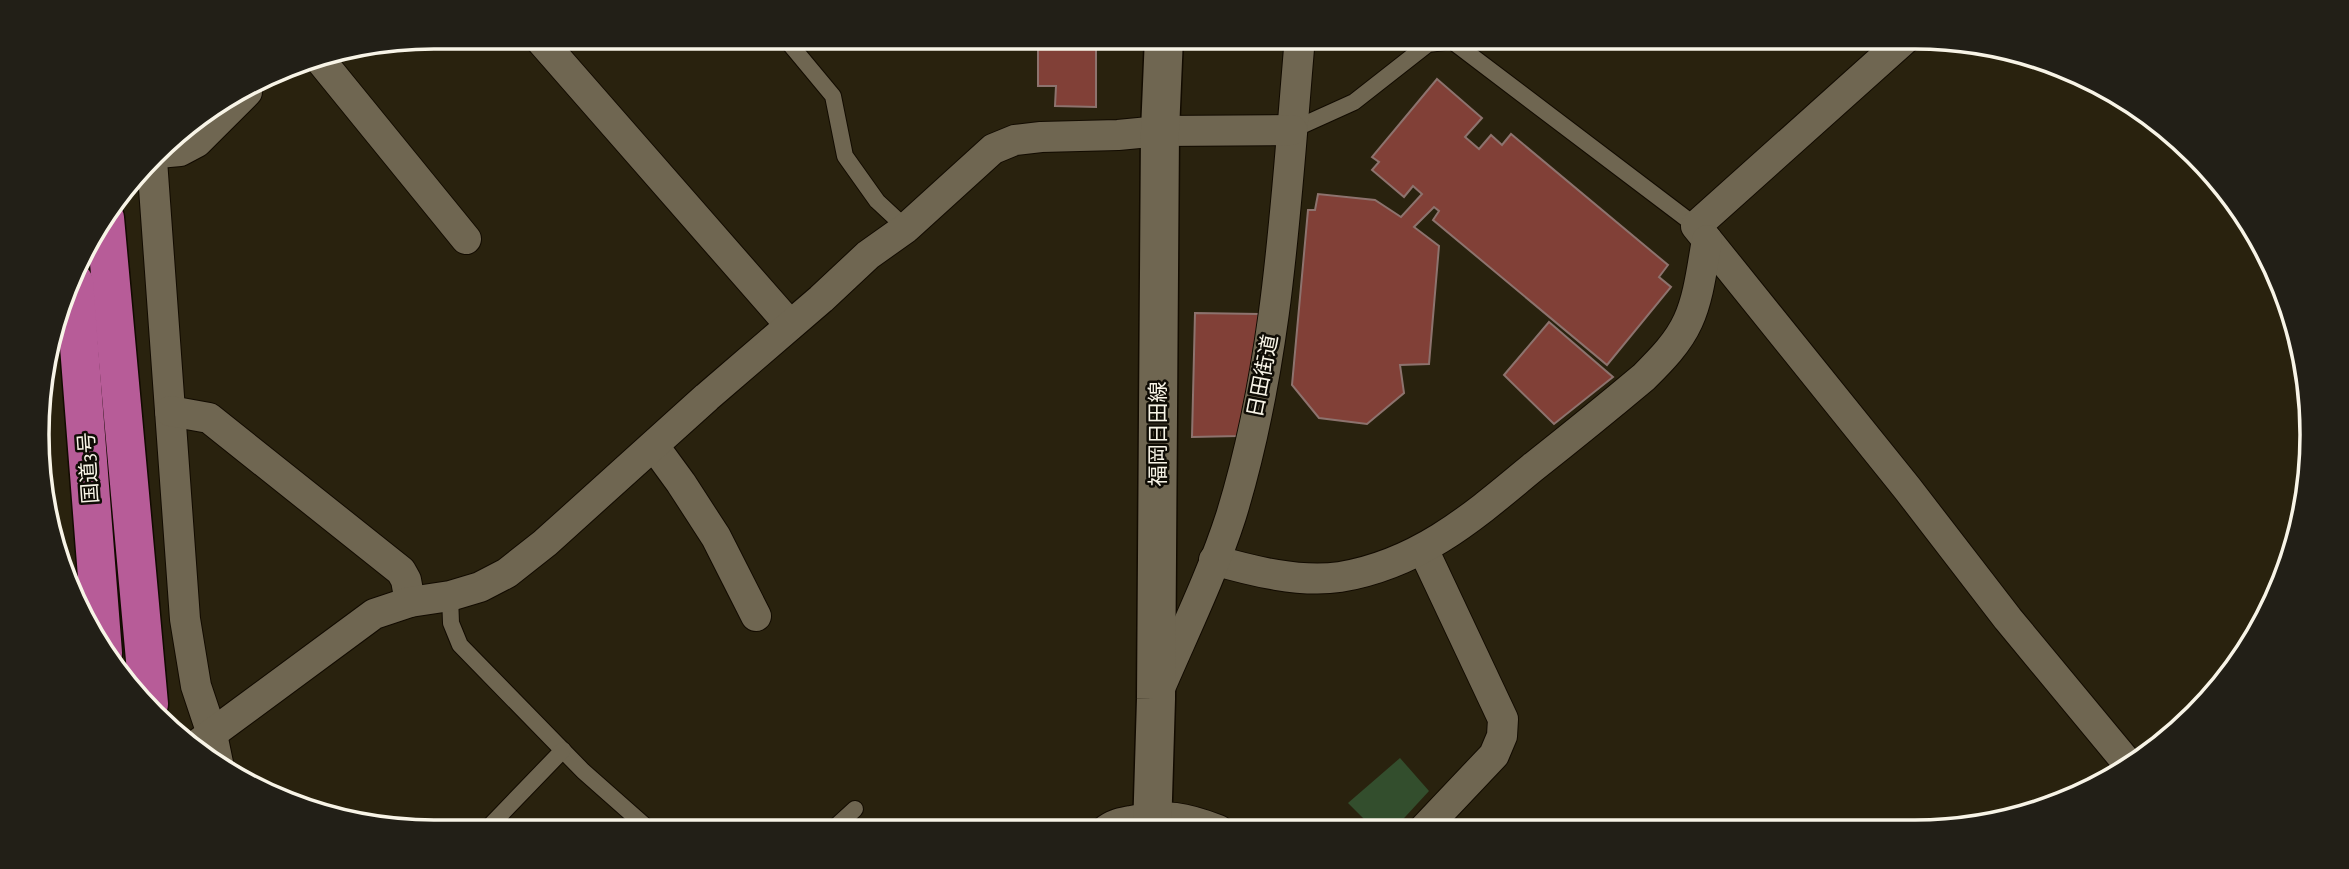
<svg xmlns="http://www.w3.org/2000/svg" width="2349" height="869" viewBox="0 0 2349 869" font-family="'Alegreya Sans','Noto Sans JP',sans-serif">
<style>
.green{fill:#334e2d}
.building{fill:#814037;stroke:#8d736e;stroke-width:2}
.lines{fill:none;stroke-linecap:round;stroke-linejoin:round}
.lane-casing{stroke:#120b00;stroke-width:18}
.street-casing{stroke:#120b00;stroke-width:32}
.secondary-casing{stroke:#120b00;stroke-width:41}
.highway-casing{stroke:#120b00;stroke-width:41}
.lane{stroke:#6f6651;stroke-width:16}
.street{stroke:#6f6651;stroke-width:30}
.secondary{stroke:#6f6651;stroke-width:38}
.highway{stroke:#b75c98;stroke-width:38}
.labels{text-anchor:middle;dominant-baseline:central;stroke-width:5;stroke-linejoin:round;paint-order:stroke}
.street-label{font-size:21px;fill:#f8f4e7;stroke:#0f0c05}
.rim{fill:none;stroke:#f8f4e7;stroke-width:3.5}
</style>
<rect width="100%" height="100%" fill="#29220e"/>
<path class="green" d="M1400,758L1429,791L1394,829L1373,828L1348,803Z"/>
<g class="building">
<path d="M1038,37H1096V107L1055,106L1056,86H1038Z"/>
<path d="M1437,79L1482,118L1465,137L1479,149L1491,135L1502,145L1511,134L1668,265L1659,277L1671,287L1607,365L1433,220L1439,211L1434,207L1414,227L1439,246L1429,364L1400,365L1404,393L1367,424L1319,418L1292,385L1308,210H1315L1318,194L1375,200L1401,217L1422,194L1413,186L1404,197L1372,170L1379,162L1372,157Z"/>
<path d="M1195,313L1259,314L1248,394L1239,436L1192,437Z"/>
<path d="M1549,322L1613,377L1554,424L1504,375Z"/>
</g>
<g class="lines">
<g class="lane-casing">
<g id="lane">
<path d="M784,37L833,96L845,156L877,201L906,228"/>
<path d="M1292,130L1354,102L1428,44L1452,41L1696,226"/>
<path d="M450,596L451,623L460,645L583,771L652,832"/>
<path d="M831,831L855,809"/>
<path d="M484,832L563,750"/>
</g>
</g>
<g class="street-casing">
<g id="street">
<path d="M538,37L790,325"/>
<path d="M1907,37L1696,226L1907,488L2008,619L2129,765"/>
<path d="M317,56L466,239"/>
<path d="M158,153L180,151L197,142L247,92"/>
<path d="M152,160L185,619L196,686L212,734L218,763"/>
<path d="M170,411L209,418L401,571L406,580L410,602"/>
<path d="M654,446L681,483L716,537L756,616"/>
<path d="M1423,549L1503,719L1502,736L1494,755L1423,830"/>
<path d="M1214,560C1252,571 1300,583 1340,577C1419,564 1473,517 1532,468C1570,438 1607,408 1644,377C1661,360 1678,343 1688,321C1699,297 1702,267 1707,240"/>
<path d="M1160,688C1184,632 1212,575 1231,516C1279,361 1286,197 1300,37"/>
<path d="M191,749L374,614L410,602L450,596L480,587L507,573L545,543L707,397L821,299L868,255L906,228L993,149L1015,140L1041,137L1118,135L1160,131L1292,130"/>
<path d="M1105,831C1113,824 1121,823 1131,821C1164,813 1187,818 1218,830"/>
</g>
</g>
<g class="secondary-casing">
<path id="secondary" d="M1152,831L1156,699L1160,131L1164,37"/>
</g>
<g class="highway-casing">
<g id="highway">
<path d="M105,218L149,704"/>
<path d="M74,282L103,653"/>
</g>
</g>
<use href="#lane" class="lane"/>
<use href="#street" class="street"/>
<use href="#secondary" class="secondary"/>
<use href="#highway" class="highway"/>
</g>
<g class="labels">
<g class="street-label">
<text transform="translate(1263 376) rotate(-79)">日田街道</text>
<text transform="translate(1158 434) rotate(-90)">福岡日田線</text>
<text transform="translate(89 468) rotate(-94)">国道3号</text>
</g>
</g>
<path d="M0 0H2349V869H0ZM434 49H1915A385 385 0 0 1 2300 434V435A385 385 0 0 1 1915 820H434A385 385 0 0 1 49 435V434A385 385 0 0 1 434 49Z" fill="#221f17" fill-rule="evenodd"/>
<path class="rim" d="M434 49H1915A385 385 0 0 1 2300 434V435A385 385 0 0 1 1915 820H434A385 385 0 0 1 49 435V434A385 385 0 0 1 434 49Z"/>
</svg>
